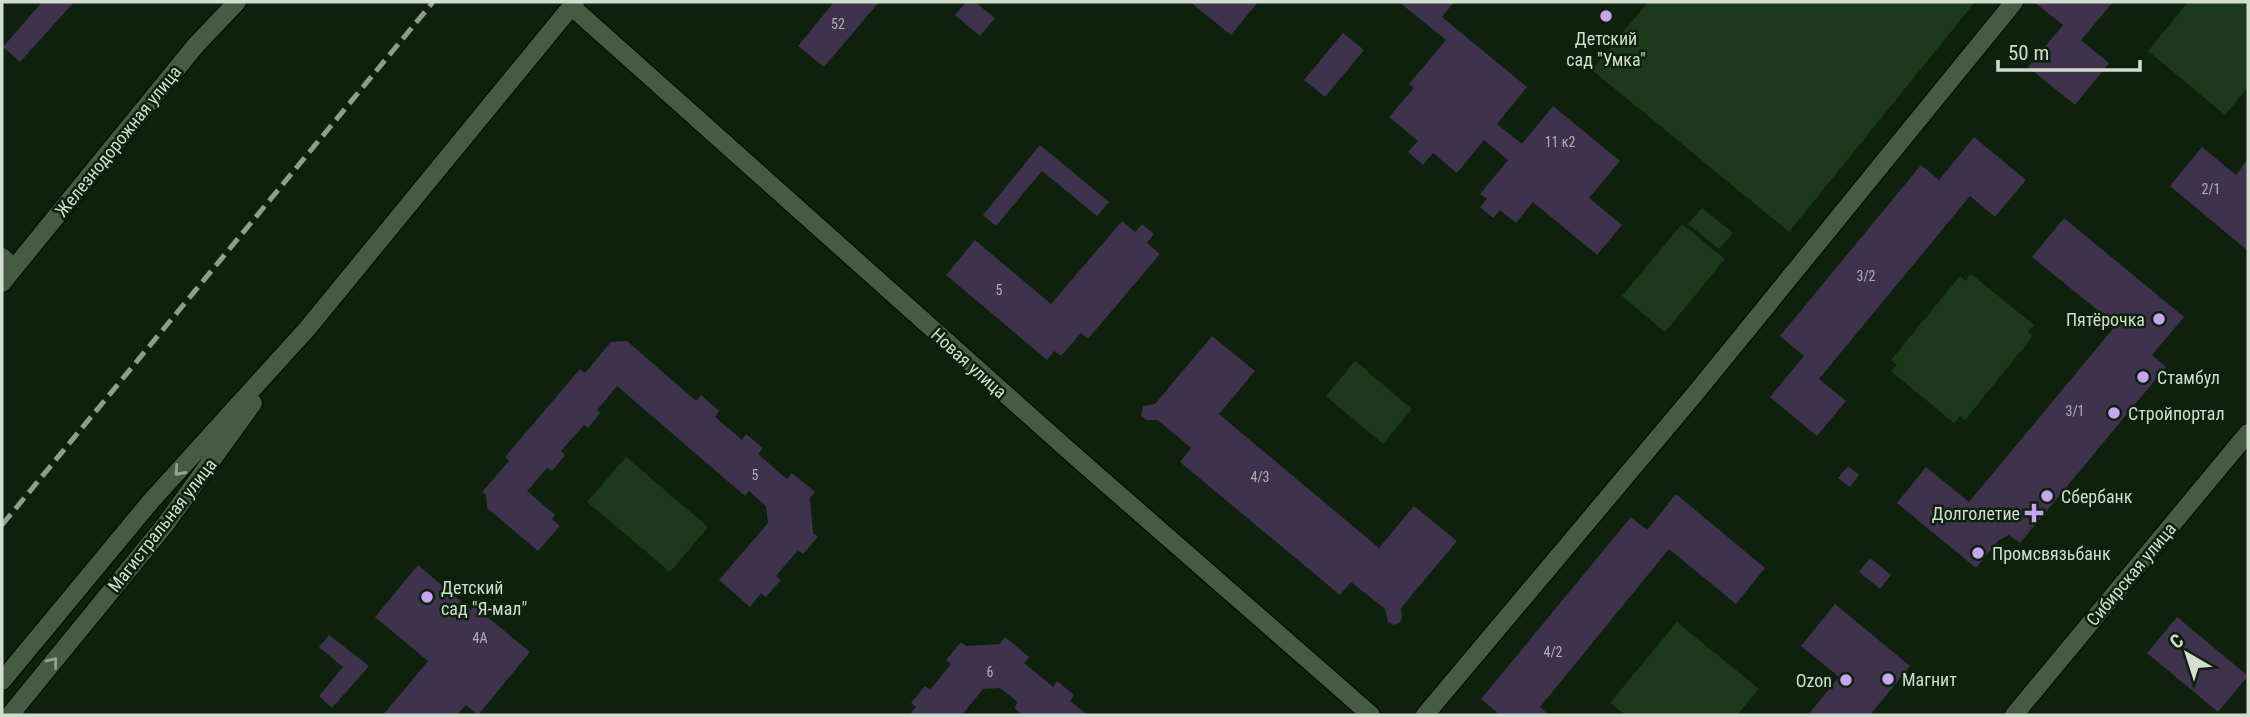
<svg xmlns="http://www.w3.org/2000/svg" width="2250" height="717" viewBox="0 0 2250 717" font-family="'Roboto Condensed',sans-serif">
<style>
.green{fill:#1c391b}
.building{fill:#3e324c}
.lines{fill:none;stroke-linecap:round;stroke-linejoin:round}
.street-casing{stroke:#000a00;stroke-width:20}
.secondary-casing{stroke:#000a00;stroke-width:20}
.street{stroke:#455c43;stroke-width:18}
.secondary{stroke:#455c43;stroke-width:18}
.rail{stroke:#8e9d8c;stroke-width:5;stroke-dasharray:14 7;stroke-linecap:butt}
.oneway{stroke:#92a490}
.poi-dot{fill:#c8a6ef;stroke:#0d210c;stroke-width:2.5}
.labels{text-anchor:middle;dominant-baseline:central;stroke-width:5;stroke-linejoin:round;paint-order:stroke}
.number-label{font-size:14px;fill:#acb3ae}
.poi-label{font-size:18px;fill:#d1decf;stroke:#0d210c;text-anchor:start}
.street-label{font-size:18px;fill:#d1decf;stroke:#0d210c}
</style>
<rect width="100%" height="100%" fill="#0d210c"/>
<g class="green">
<path d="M1648,2H1975L1789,232L1592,70Z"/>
<path d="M2188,2H2248V87L2225,115L2148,51Z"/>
<path d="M1702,208L1733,233L1719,249L1688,224Z"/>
<path d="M1682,224L1725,259L1665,332L1622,296Z"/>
<path d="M1971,274L2034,325L2028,332L2033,336L1965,420L1960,416L1954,423L1891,371L1897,365L1891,360L1960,276L1966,281Z"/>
<path d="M1355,361L1412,409L1383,444L1326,396Z"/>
<path d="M626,457L708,527L670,572L587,502Z"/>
<path d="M1677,622L1759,689L1737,715H1625L1610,703Z"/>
</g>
<g class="building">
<path d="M42,2H74L20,62L3,47Z"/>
<path d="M834,2H879L824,67L798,46Z"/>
<path d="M966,2H975L995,18L980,36L955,15Z"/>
<path d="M1190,2H1258L1231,35Z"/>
<path d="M1399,2H1454L1442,17L1527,87L1497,124L1522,144L1553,106L1620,161L1589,198L1622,225L1597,255L1533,202L1516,223L1500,210L1493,218L1480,207L1487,199L1480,194L1508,160L1484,140L1457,173L1433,153L1423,165L1408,152L1418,141L1389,117L1414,88L1409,84L1446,40Z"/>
<path d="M2034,2H2113L2081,40L2109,63L2075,105L2028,67L2063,25Z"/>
<path d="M1343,33L1364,50L1325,97L1304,80Z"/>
<path d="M1974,137L2026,180L1995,217L1970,196L1819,379L1846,401L1817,436L1770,397L1804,356L1780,336L1921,165L1939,180Z"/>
<path d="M1040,145L1109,202L1097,216L1042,171L996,226L983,215Z"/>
<path d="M2202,147L2236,175L2248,159V251L2170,186Z"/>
<path d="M2064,218L2184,317L2152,355L2166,367L2020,543L2009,535L1998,541L1976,568L1897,503L1926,467L1969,502L2116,325L2032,257Z"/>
<path d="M1122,221L1135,232L1142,224L1154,234L1147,243L1160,254L1088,339L1081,333L1061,356L1054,351L1047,360L946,275L975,240L1051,304Z"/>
<path d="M1212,336L1255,371L1219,414L1379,548L1414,506L1457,541L1401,608L1402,618L1400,622L1394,625L1388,622L1385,609L1351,582L1340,595L1180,462L1191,448L1158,420H1146L1141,416L1143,406L1155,404Z"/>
<path d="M627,341L696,401L701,395L719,411L715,417L742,440L746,434L763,448L758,454L787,479L792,473L815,492L810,498L813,533L818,537L803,554L798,550L776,576L781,580L766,597L761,593L750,607L719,580L768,523L766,506L749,491L745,496L617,386L597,410L600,413L588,428L584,425L561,451L565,455L552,471L547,468L527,491L555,515L552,519L560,526L538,551L487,508L486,495L482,492L509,461L505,457L580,369L585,373L611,342Z"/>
<path d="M1848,466L1859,475L1850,487L1838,478Z"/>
<path d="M1676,494L1765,568L1736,604L1669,549L1540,707L1549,715H1500L1481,699L1631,517L1647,530Z"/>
<path d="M1870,558L1891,575L1880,589L1859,572Z"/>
<path d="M418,565L471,610L474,606L530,652L478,715L466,705L457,715H383L428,661L375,617Z"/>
<path d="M1835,604L1910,666L1870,715H1808L1839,677L1801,646Z"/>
<path d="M2177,617L2248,676L2218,712L2147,653Z"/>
<path d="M329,635L369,666L332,708L319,696L343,667L319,647Z"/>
<path d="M1005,637L1029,657L1024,663L1053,687L1057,681L1074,695L1070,701L1088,715H1023L1014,708L1018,702L1000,688L983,689L962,715H909L916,707L911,703L925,686L930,690L951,664L946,660L961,642L966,646L1000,644Z"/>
</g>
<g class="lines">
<g class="street-casing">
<g id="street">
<path d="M2,257L14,268"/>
<path d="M1425,715L1694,395L2014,2"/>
</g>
</g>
<g class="secondary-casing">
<g id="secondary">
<path d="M571,6L1068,450L1371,715"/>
<path d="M2,283L196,45L237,2"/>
<path d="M2,681L151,501L307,329L575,2"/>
<path d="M10,715L165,525L253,403"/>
<path d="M2014,715L2248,433"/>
</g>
</g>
<use href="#street" class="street"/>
<use href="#secondary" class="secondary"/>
<path class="rail" d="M2,525L433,2"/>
</g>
<defs><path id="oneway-chevron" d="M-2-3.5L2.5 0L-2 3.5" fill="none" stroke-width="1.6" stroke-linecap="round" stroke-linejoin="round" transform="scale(1.75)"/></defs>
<g class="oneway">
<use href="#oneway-chevron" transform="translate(179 471) rotate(132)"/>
<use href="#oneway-chevron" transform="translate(53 662) rotate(-51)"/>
</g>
<g class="poi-dot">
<circle cx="1606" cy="16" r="7"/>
<circle cx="2159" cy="319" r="7"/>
<circle cx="2143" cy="377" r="7"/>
<circle cx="2114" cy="413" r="7"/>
<circle cx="2047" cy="496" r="7"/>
<path d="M2030.5 502.5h7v7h7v7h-7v7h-7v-7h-7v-7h7z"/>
<circle cx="1978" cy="553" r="7"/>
<circle cx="427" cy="597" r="7"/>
<circle cx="1888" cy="679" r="7"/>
<circle cx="1846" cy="680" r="7"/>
</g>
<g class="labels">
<g class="number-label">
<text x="838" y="24">52</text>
<text x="1560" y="142">11 к2</text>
<text x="2211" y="189">2/1</text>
<text x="1866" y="276">3/2</text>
<text x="999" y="290">5</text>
<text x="2075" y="411">3/1</text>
<text x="755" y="475">5</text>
<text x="1260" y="477">4/3</text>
<text x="480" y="638">4А</text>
<text x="1553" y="652">4/2</text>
<text x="990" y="672">6</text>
</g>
<g class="poi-label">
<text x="1606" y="38" text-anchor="middle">Детский<tspan x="1606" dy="21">сад "Умка"</tspan></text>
<text x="2145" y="319" text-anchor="end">Пятёрочка</text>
<text x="2157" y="377">Стамбул</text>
<text x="2128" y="413">Стройпортал</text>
<text x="2061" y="496">Сбербанк</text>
<text x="2020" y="513" text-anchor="end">Долголетие</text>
<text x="1992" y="553">Промсвязьбанк</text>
<text x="441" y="587">Детский<tspan x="441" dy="21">сад "Я-мал"</tspan></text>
<text x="1902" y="679">Магнит</text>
<text x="1832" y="680" text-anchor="end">Ozon</text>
</g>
<g class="street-label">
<text transform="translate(118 141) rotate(-51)">Железнодорожная улица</text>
<text transform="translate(969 363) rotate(42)">Новая улица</text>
<text transform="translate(162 525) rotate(-52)">Магистральная улица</text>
<text transform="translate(2131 574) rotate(-50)">Сибирская улица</text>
</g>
</g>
<rect width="2250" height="717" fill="none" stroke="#d1decf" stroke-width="7"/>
<g transform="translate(2187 654) rotate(321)" stroke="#0d210c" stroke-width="5" paint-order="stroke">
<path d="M0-5L12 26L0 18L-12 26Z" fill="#d1decf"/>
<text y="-10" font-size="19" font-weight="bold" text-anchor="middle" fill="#d1decf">С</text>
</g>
<path d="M1998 60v10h142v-10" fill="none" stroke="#d1decf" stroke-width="3.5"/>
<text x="2008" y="60" font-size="21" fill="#d1decf" stroke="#0d210c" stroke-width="5" paint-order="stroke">50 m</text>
</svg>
